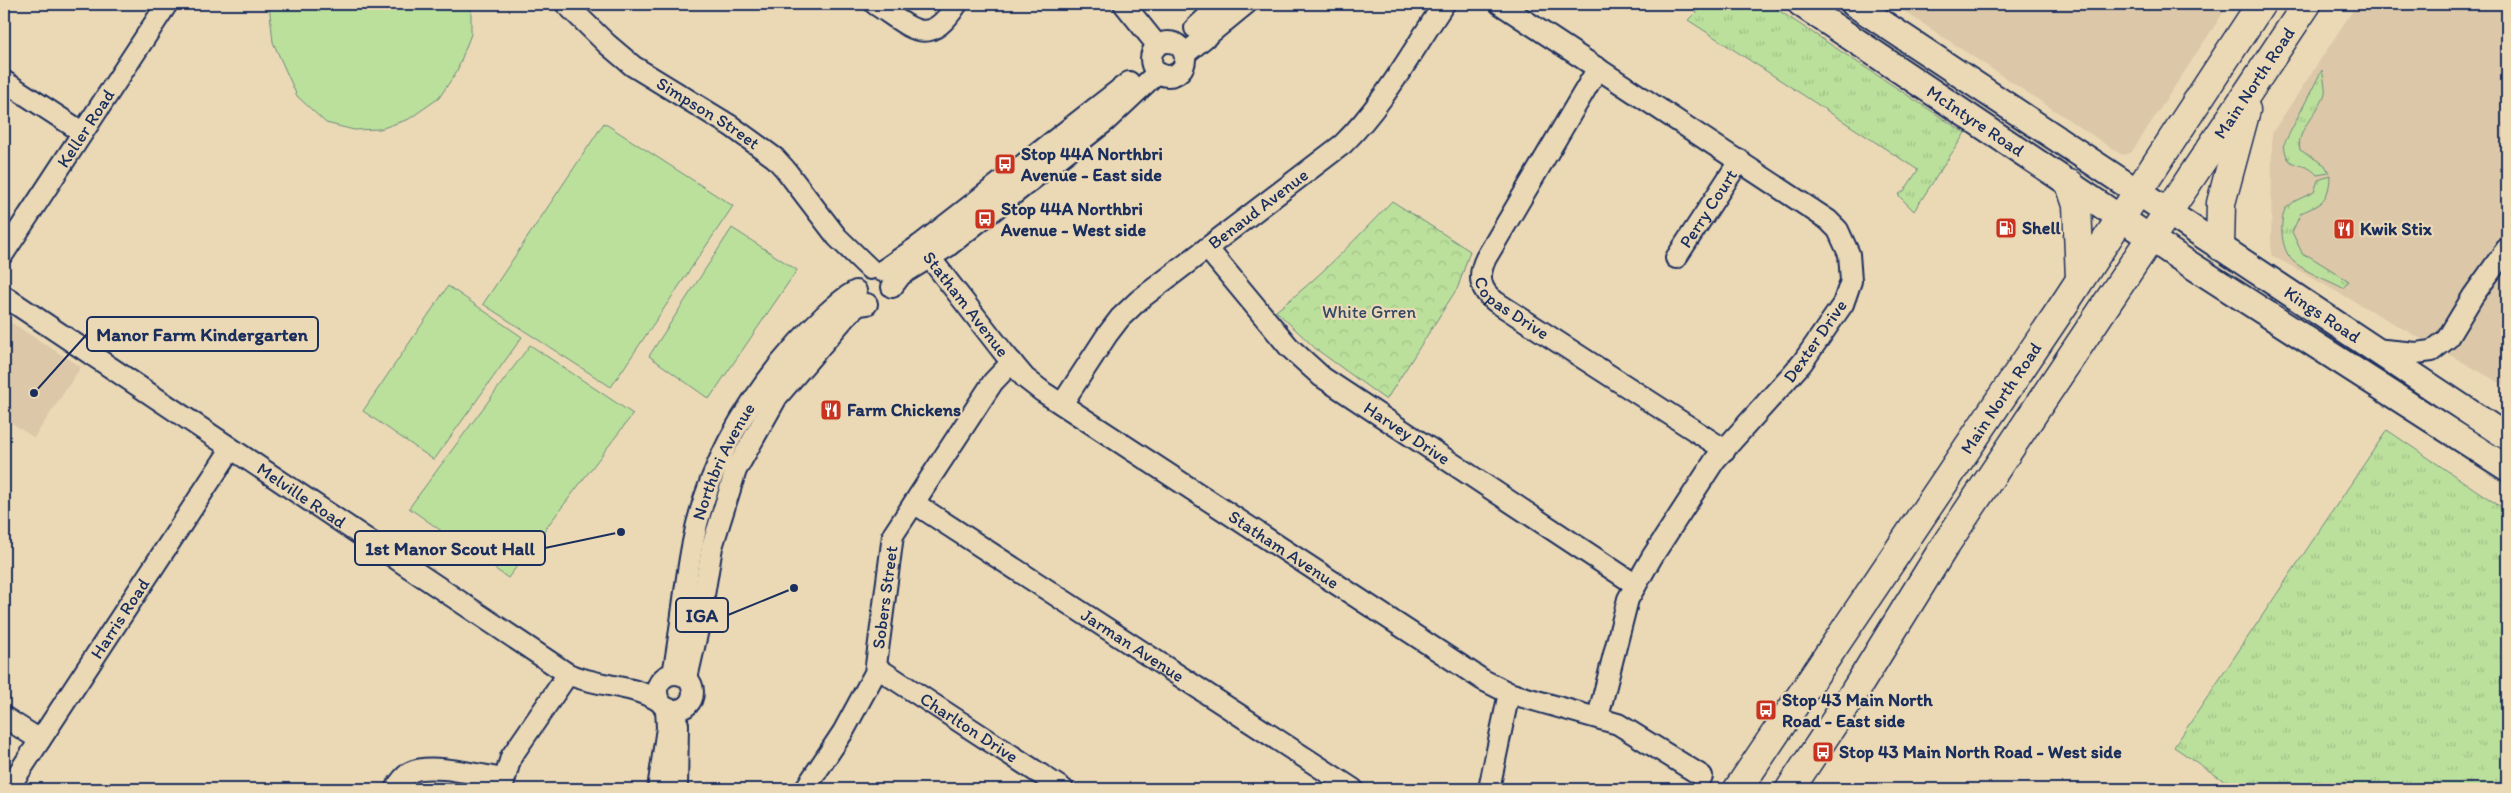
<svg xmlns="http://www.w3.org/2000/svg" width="2511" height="793" viewBox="0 0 2511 793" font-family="Itim,sans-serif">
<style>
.built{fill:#dcc8a8}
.grass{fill:url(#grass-tufts);stroke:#6b887c}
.forest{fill:url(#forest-crowns);stroke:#6b887c}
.garden{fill:#bbe09b;stroke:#6b887c}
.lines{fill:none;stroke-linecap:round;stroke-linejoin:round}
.minor-casing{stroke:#1b2f5e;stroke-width:24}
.major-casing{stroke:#1b2f5e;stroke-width:29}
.highway-casing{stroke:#1b2f5e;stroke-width:31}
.minor{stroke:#ebd9b6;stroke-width:20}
.major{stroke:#ebd9b6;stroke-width:25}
.highway{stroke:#ebd9b6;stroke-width:28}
.labels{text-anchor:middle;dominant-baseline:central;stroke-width:4.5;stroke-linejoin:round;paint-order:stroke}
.street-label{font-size:18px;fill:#1b2f5e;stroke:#ebd9b6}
.poi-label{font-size:18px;font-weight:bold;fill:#1b2f5e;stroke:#ebd9b6;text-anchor:start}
.park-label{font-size:18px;fill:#334a67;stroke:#ebd9b6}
.leader{fill:none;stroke:#1b2f5e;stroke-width:2}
.callout-dot{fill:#1b2f5e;stroke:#ebd9b6;stroke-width:2}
.callout{fill:#ebd9b6;stroke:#1b2f5e;stroke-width:2}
.callout-label{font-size:19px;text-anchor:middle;font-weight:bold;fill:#1b2f5e}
</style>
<defs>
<pattern id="grass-tufts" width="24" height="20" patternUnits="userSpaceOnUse" patternTransform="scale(1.25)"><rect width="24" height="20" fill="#bbe09b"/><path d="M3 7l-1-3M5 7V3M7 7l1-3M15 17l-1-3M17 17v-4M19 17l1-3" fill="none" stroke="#a0c088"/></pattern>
<pattern id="forest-crowns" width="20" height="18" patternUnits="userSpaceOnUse" patternTransform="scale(1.25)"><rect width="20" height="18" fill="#bbe09b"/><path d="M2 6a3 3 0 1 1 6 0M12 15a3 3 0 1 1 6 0" fill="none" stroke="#a0c088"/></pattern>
</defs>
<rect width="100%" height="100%" fill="#ebd9b6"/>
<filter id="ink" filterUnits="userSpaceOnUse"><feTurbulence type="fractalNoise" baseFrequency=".02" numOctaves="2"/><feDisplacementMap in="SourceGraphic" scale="10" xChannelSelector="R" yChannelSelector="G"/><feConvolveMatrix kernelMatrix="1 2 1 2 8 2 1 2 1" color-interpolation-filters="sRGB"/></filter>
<g filter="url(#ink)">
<g class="built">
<path d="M1893,4H2229L2131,153L2122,155Z"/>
<path d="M2357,4H2507V387L2271,255L2272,133Z"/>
<path d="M4,318L81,367L34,438L4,418Z"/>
</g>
<g class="grass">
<path d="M1704,4H1769L1965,133L1914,211L1898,195L1904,191L1918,170L1688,20Z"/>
<path d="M2322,70C2323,75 2326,89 2325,93C2323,109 2295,128 2300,150L2325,165L2329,173L2317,175C2303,158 2287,174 2284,144Z"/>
<path d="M2330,176C2329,201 2321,204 2301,213L2292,232L2303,255L2309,256L2349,281L2343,288C2328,280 2307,273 2294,262C2281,251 2279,224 2285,209L2295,201L2314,192L2318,180Z"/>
<path d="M2387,430L2507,511V789H2236L2174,747Z"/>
</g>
<path class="forest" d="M1392,201L1470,251L1458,287L1386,400L1316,349L1276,311C1319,278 1355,240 1392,201Z"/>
<g class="garden">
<path d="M269,4H471V34L457,71L439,98L409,119L380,129L354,130L326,123L297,96L273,42Z"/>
<path d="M604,123L733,206L611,387L483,304Z"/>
<path d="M732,228L797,270L709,399L649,356Z"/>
<path d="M448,286L522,337L434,460L363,411Z"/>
<path d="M530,345L633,414L508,578L409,508Z"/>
</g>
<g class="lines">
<g class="minor-casing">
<g id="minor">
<path id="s1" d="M566,4L607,44L633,66L731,126L775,158L785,169L837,237L870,269"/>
<path d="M875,4C912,28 927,50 957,4"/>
<path d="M1124,4L1157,45"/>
<path d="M1500,4L1828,220L1838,230L1849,254L1851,281L1843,304L1802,363L1715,460L1652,557L1628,599L1598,717"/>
<path d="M1195,28L1221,4"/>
<circle cx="1168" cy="59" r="17"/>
<path d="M1185,54L1246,4"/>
<path id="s2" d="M1598,68L1486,258C1477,276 1480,291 1496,302L1725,450"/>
<path d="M4,81L82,132"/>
<path id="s3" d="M920,245L1004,353L1025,378L1043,392L1483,680L1509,693L1618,724L1702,776"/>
<path id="s4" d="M1207,248L1289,347L1322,377L1636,585"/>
<path id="s5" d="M4,253L167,4"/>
<path id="s6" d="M1676,258L1740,160"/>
<path d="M882,271L920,245L1129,82"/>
<path d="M892,287L901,275L947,247L1106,121L1157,73"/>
<path id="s7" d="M4,296L568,674C598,687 631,684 659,701"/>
<path d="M2374,349L2416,353L2432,351L2447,339L2473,296L2507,248"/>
<path id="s8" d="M1062,404L1107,335L1120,318L1139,300L1343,144C1384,104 1412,51 1444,4"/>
<path id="s9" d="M914,503L1353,789"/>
<path id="s10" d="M876,667L1063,789"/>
<circle cx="675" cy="692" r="18"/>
<path id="s11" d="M673,674C681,632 684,589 692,547C706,470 746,401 797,344C810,329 839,299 856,291"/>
<path d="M687,678L699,625L712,547L736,470L777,397L849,313L859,305L867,304"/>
<path d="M4,717L40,740"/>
<path id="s12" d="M8,789L231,449"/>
<path d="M395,789C400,783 404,775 411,772C430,762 482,776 504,779"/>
<path d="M502,789L511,757L568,674"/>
<path d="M658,789L667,728L666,708"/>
<path d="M677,789L678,724"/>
<path id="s13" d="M805,789L843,732L875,673L893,535L993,382L1012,362"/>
<path d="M1489,789L1509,693"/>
</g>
</g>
<g class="major-casing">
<g id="major">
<path id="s14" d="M1801,4L2177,256L2507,468"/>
<path id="s15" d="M1854,4L2507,437"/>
</g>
</g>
<g class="highway-casing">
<g id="highway">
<path d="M2070,184L2077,205L2080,279"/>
<path d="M2220,246L2221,203L2246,110"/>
<path id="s16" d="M1738,789L2065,303L2261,4"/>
<path id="s17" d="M1790,789L1855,691L1944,547L2307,4"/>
</g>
</g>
<use href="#minor" class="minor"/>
<use href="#major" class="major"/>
<use href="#highway" class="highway"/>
</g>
</g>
<defs>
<g id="bus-square" transform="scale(1.125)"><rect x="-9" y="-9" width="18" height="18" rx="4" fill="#c8321e" stroke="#ebd9b6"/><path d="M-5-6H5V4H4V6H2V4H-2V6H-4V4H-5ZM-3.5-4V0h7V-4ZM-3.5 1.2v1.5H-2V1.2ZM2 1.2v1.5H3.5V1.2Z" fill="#fff"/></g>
<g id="fuel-square" transform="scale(1.125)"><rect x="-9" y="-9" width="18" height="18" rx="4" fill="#c8321e" stroke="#ebd9b6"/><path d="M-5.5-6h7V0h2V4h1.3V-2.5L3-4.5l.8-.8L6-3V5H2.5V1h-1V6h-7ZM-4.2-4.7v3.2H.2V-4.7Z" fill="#fff"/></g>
<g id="restaurant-square" transform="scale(1.125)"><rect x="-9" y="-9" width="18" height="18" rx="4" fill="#c8321e" stroke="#ebd9b6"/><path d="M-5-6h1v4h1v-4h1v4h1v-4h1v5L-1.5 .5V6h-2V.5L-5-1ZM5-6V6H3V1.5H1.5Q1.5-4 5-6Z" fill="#fff"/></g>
</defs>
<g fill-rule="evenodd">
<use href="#bus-square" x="1005" y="164"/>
<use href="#bus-square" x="985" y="219"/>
<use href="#fuel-square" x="2006" y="228"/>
<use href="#restaurant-square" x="2344" y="229"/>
<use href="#restaurant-square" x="831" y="410"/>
<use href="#bus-square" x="1766" y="710"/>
<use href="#bus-square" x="1823" y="752"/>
</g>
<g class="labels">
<g class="street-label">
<text stroke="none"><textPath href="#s17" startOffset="845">Main North Road</textPath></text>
<text stroke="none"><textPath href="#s1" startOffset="180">Simpson Street</textPath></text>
<text stroke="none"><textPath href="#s14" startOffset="210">McIntyre Road</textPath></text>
<text stroke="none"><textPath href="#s5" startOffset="149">Keller Road</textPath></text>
<text stroke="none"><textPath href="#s8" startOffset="280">Benaud Avenue</textPath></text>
<text stroke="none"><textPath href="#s6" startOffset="59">Perry Court</textPath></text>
<text stroke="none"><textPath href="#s3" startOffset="75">Statham Avenue</textPath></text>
<text stroke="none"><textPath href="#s2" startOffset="286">Copas Drive</textPath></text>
<text stroke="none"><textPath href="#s15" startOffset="562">Kings Road</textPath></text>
<text transform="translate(1815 341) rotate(-55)">Dexter Drive</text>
<text stroke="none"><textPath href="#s16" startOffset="471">Main North Road</textPath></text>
<text stroke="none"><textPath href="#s4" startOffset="275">Harvey Drive</textPath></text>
<text stroke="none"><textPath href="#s11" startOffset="220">Northbri Avenue</textPath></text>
<text stroke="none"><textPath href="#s7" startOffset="358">Melville Road</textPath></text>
<text stroke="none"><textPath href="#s3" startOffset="480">Statham Avenue</textPath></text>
<text stroke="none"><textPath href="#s13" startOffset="212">Sobers Street</textPath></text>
<text stroke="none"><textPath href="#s12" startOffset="204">Harris Road</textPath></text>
<text stroke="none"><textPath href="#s9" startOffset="261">Jarman Avenue</textPath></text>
<text stroke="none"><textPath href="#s10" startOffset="111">Charlton Drive</textPath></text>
</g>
<g class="poi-label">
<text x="1021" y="154">Stop 44A Northbri<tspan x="1021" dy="21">Avenue - East side</tspan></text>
<text x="1001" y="209">Stop 44A Northbri<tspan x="1001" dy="21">Avenue - West side</tspan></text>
<text x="2022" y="228">Shell</text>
<text x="2360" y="229">Kwik Stix</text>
<text x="847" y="410">Farm Chickens</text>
<text x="1782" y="700">Stop 43 Main North<tspan x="1782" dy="21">Road - East side</tspan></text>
<text x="1839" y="752">Stop 43 Main North Road - West side</text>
</g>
<g class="park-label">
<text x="1369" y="312">White Grren</text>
</g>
</g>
<path class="leader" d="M34 393L87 334M621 532L545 548M794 588L728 615"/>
<g class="callout-dot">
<circle cx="34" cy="393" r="5"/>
<circle cx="621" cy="532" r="5"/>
<circle cx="794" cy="588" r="5"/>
</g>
<g class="callout">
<rect x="87" y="317" width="231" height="34" rx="5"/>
<rect x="355" y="531" width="190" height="34" rx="5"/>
<rect x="676" y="598" width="52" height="34" rx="5"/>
</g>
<g class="callout-label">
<text x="202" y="341">Manor Farm Kindergarten</text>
<text x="450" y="555">1st Manor Scout Hall</text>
<text x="702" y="622">IGA</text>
</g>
<rect width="2511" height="793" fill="none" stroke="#ebd9b6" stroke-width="20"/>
<rect x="10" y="10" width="2491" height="773" fill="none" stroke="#1b2f5e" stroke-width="2" filter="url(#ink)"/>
</svg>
